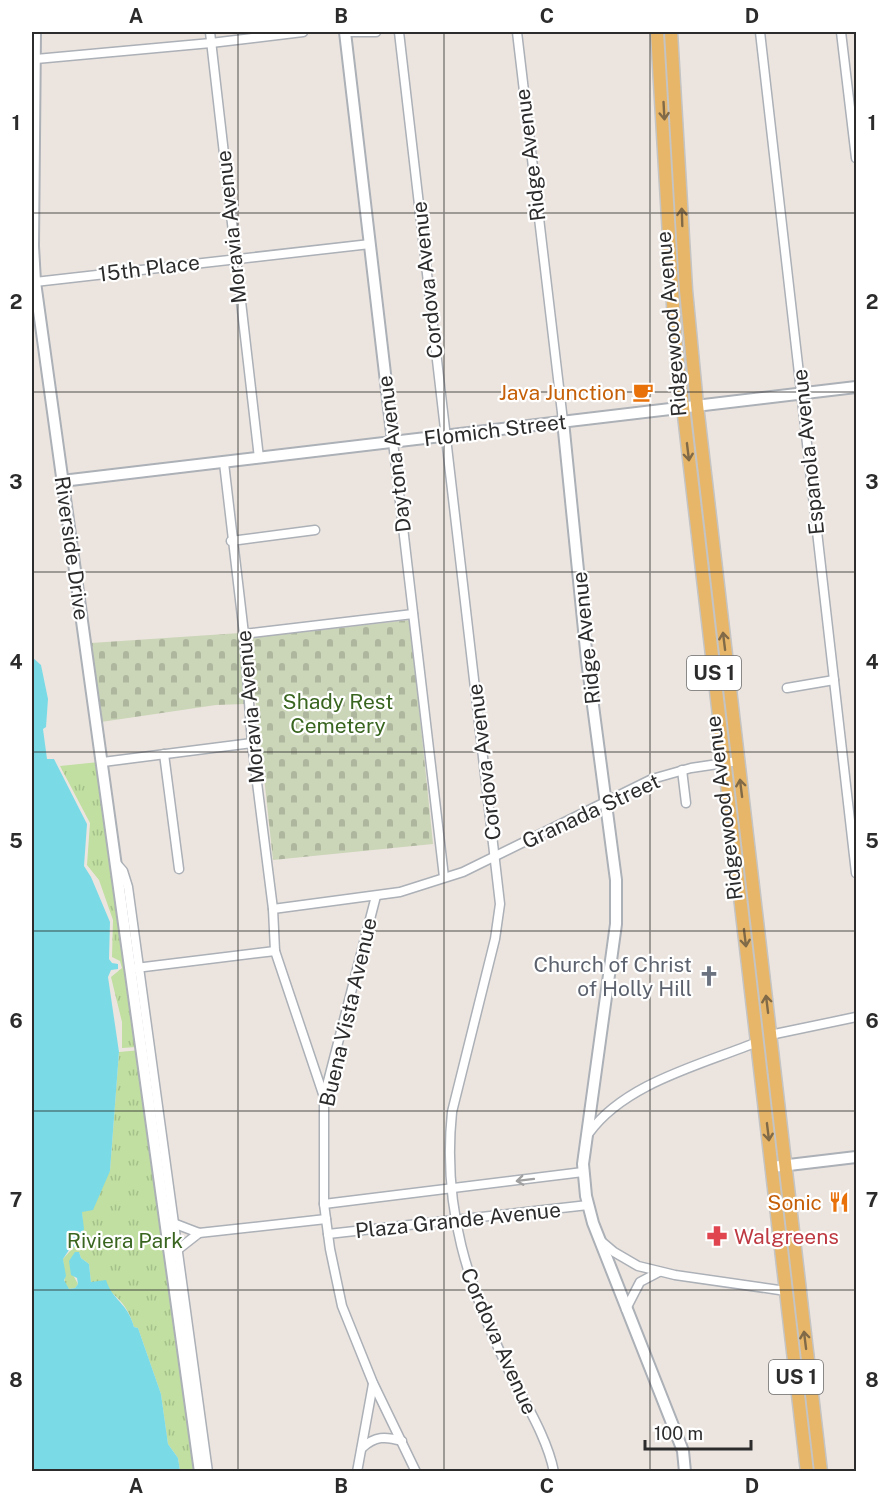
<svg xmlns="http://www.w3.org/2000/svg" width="888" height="1503" viewBox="0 0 888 1503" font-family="'Public Sans',sans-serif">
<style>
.grass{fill:url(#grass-tufts)}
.cemetery{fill:url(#cemetery-stones)}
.water{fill:#7adbe7}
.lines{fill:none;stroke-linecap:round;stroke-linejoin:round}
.street-casing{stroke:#acb0b7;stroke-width:11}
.secondary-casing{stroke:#acb0b7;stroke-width:14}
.primary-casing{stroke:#c4c4c4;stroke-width:15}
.street{stroke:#fff;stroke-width:8}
.secondary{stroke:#fff;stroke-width:10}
.primary{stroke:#e8b669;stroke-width:12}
.oneway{stroke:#816a47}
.oneway2{stroke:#a0a0a0}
.grid{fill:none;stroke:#2c2c2c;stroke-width:1.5;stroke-opacity:0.55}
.labels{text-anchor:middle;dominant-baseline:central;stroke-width:4.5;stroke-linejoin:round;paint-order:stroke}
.shield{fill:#fff;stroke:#6b6b6b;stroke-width:1.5}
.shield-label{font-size:20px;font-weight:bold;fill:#2c2c2c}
.street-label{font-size:21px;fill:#2c2c2c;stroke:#fff}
.food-label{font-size:21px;fill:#c56008;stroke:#fff;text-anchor:end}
.park-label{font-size:21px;fill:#396520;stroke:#fff}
.worship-label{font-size:21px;fill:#5b616d;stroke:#fff;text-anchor:end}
.health-label{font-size:21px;fill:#be3a42;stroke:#fff;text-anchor:start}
.neatline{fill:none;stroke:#2c2c2c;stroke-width:2}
.grid-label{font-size:20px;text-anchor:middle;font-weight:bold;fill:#2c2c2c}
</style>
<defs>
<pattern id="grass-tufts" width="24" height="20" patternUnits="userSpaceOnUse" patternTransform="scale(1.5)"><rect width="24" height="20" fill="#c0dfa0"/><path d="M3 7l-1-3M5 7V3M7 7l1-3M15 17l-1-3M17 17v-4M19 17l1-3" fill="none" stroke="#a5c08a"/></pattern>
<pattern id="cemetery-stones" width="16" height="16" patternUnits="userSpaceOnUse" patternTransform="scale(1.5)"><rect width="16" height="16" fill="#cbd5b8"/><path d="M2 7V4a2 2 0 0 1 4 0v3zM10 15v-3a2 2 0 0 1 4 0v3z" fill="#aeb79e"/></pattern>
</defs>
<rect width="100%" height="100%" fill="#ece5df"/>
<g class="grass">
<path d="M99,762L137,1047L122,1048V1022L111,977L122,968L120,961L112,957L113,920L99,880L87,865L90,823L60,766Z"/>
<path d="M141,1050L199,1471H180L178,1458L168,1444L161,1394L138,1328L134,1327C128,1304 113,1290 91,1282L89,1264L81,1258L79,1252L73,1275L78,1284L75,1288L69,1289L65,1285L63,1259L78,1242L83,1229L82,1212L110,1171L119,1052Z"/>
</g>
<g class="cemetery">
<path d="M410,620L433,844L273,860L249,638Z"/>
<path d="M240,633L245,704L216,705L101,722L91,643Z"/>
</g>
<path class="water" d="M32,657L41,665L48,699L46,727L43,729L47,759H54L87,824L84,866L91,877L110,922L109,959L112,963L118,964V969L111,970L108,977L119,1052L110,1171L93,1210L82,1212L84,1229L78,1246L71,1247L63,1259L66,1276L64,1280L69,1289L75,1288L78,1284L77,1278L71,1275L69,1261L75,1252H79L81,1258L89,1264L91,1282L106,1280C112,1300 128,1303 134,1327L138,1328L161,1394L168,1444L178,1458L180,1471H32Z"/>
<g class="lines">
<g class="street-casing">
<g id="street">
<path d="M210,32L259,458"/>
<path d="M350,32H376"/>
<path d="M399,32L500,904L495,939L452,1112C442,1209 468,1286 509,1371C525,1403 547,1437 554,1472"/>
<path d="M517,32L563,421"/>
<path d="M760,32L856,873"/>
<path d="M841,32L856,158"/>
<path d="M36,59L211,43L303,32"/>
<path d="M35,282L370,244"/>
<path d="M393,442L444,877"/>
<path d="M224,463L244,634L252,743L273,909L275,951L324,1097"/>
<path d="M231,541L315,530"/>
<path d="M244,634L413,614"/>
<path d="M787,688L834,680"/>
<path d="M164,754L179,869"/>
<path d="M103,762L252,743"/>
<path d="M682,770L686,803"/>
<path d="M116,863L123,871L128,887L208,1472"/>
<path d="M376,896L324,1097V1204L330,1249L342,1306L373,1383L416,1472"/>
<path d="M273,909L400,892L463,872L652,779L691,768L738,761"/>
<path d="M136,968L275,951"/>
<path d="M770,1035L856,1017"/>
<path d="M589,1133C625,1083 701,1065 757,1042"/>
<path d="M324,1204L583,1172"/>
<path d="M173,1223L199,1233L326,1219"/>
<path d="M328,1234L588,1205"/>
<path d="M601,1241L614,1252L638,1266L675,1275L786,1291"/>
<path d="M176,1251L199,1233"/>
<path d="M626,1309L640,1282L659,1272"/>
<path d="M362,1448C375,1436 385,1436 402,1441"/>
<path d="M357,1472L373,1384"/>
</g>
</g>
<g class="secondary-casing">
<g id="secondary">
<path d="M35,32L33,246L35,282L200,1472"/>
<path d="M345,32L393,442"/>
<path d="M563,421L587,660L616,880V924L583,1164L586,1196L593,1223L683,1451L685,1472"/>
<path d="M62,481L856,387"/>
<path d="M772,1167L856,1157"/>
</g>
</g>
<g class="primary-casing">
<g id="primary">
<path d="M657,32L675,338L807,1472"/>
<path d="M671,32L686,290L697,405L821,1472"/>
</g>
</g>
<use href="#street" class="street"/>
<use href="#secondary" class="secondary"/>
<use href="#primary" class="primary"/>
</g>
<defs><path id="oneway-shaft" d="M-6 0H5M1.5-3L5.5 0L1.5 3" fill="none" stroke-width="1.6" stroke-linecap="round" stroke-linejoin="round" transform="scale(1.5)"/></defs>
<g class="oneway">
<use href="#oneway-shaft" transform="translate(664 111) rotate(87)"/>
<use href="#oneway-shaft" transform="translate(682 217) rotate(-92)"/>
<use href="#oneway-shaft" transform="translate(688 452) rotate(83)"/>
<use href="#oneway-shaft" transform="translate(724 641) rotate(-97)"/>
<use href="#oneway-shaft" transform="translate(741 788) rotate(-97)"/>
<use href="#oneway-shaft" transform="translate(745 938) rotate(83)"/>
<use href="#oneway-shaft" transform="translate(767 1004) rotate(-97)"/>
<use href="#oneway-shaft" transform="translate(768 1132) rotate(83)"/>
<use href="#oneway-shaft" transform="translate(805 1340) rotate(-97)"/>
</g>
<use class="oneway2" href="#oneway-shaft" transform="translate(525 1180) rotate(173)"/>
<path class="grid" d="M238,32V1472M444,32V1472M650,32V1472M32,213H856M32,392H856M32,572H856M32,752H856M32,931H856M32,1111H856M32,1290H856"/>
<defs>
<g id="cafe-bare" transform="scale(1.62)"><path d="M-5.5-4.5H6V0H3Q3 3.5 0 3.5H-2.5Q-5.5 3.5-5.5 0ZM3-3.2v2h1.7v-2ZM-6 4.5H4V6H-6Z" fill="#e8710a" stroke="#fff" stroke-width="2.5" paint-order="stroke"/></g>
<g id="church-bare" transform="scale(1.62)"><path d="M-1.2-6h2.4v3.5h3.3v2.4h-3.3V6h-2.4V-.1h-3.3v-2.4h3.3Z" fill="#6b7280" stroke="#fff" stroke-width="2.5" paint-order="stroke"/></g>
<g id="restaurant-bare" transform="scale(1.62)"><path d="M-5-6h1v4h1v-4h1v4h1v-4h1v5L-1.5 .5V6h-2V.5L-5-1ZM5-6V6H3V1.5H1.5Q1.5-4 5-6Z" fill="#e8710a" stroke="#fff" stroke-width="2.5" paint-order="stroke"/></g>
<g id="pharmacy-bare" transform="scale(1.62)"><path d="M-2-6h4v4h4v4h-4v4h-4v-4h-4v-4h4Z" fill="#e0444e" stroke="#fff" stroke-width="2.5" paint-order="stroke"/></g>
</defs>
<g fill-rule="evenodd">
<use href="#cafe-bare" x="643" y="392"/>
<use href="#church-bare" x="709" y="976"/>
<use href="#restaurant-bare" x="839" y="1202"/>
<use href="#pharmacy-bare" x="717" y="1236"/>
</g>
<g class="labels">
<g class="shield">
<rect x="687" y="656" width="54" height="34" rx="4.5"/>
<rect x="769" y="1360" width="54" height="34" rx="4.5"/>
</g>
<g class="shield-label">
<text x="714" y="673">US 1</text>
<text x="796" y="1377">US 1</text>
</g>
<g class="street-label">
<text transform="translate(530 155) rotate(-97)">Ridge Avenue</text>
<text transform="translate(231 227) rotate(-96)">Moravia Avenue</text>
<text transform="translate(149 268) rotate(-7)">15th Place</text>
<text transform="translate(427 280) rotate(-96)">Cordova Avenue</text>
<text transform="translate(671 324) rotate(-95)">Ridgewood Avenue</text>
<text transform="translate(495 430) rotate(-7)">Flomich Street</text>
<text transform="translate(808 452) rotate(-96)">Espanola Avenue</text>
<text transform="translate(394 454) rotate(-97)">Daytona Avenue</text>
<text transform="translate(72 548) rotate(82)">Riverside Drive</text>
<text transform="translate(586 638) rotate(-96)">Ridge Avenue</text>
<text transform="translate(250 707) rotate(-95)">Moravia Avenue</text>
<text transform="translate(484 762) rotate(-97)">Cordova Avenue</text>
<text transform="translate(724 808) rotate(-97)">Ridgewood Avenue</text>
<text transform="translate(591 811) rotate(-25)">Granada Street</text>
<text transform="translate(348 1012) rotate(-77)">Buena Vista Avenue</text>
<text transform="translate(458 1220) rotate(-6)">Plaza Grande Avenue</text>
<text transform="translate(499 1341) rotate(66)">Cordova Avenue</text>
</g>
<g class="food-label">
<text x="626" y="392">Java Junction</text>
<text x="822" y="1202">Sonic</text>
</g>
<g class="park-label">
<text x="338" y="701">Shady Rest<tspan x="338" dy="24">Cemetery</tspan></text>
<text x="125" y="1240">Riviera Park</text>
</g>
<g class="worship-label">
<text x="692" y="964">Church of Christ<tspan x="692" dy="24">of Holly Hill</tspan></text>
</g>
<g class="health-label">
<text x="734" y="1236">Walgreens</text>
</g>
</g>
<rect width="888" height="1503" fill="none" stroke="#ffffff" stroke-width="66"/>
<path d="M645 1440v9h106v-9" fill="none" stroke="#2c2c2c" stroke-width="3"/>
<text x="654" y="1440" font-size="18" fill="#2c2c2c" stroke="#ffffff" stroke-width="4.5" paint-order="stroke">100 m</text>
<rect x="33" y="33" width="822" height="1437" class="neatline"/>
<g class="grid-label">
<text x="136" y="23">A</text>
<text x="341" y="23">B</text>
<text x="547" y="23">C</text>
<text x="752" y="23">D</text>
<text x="16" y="130">1</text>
<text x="872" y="130">1</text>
<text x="16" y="309">2</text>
<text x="872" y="309">2</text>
<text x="16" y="489">3</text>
<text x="872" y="489">3</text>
<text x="16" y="669">4</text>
<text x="872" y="669">4</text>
<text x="16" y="848">5</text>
<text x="872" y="848">5</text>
<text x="16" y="1028">6</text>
<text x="872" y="1028">6</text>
<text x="16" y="1207">7</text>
<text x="872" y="1207">7</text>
<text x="16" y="1387">8</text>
<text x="872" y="1387">8</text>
<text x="136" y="1493">A</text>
<text x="341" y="1493">B</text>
<text x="547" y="1493">C</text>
<text x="752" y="1493">D</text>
</g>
</svg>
